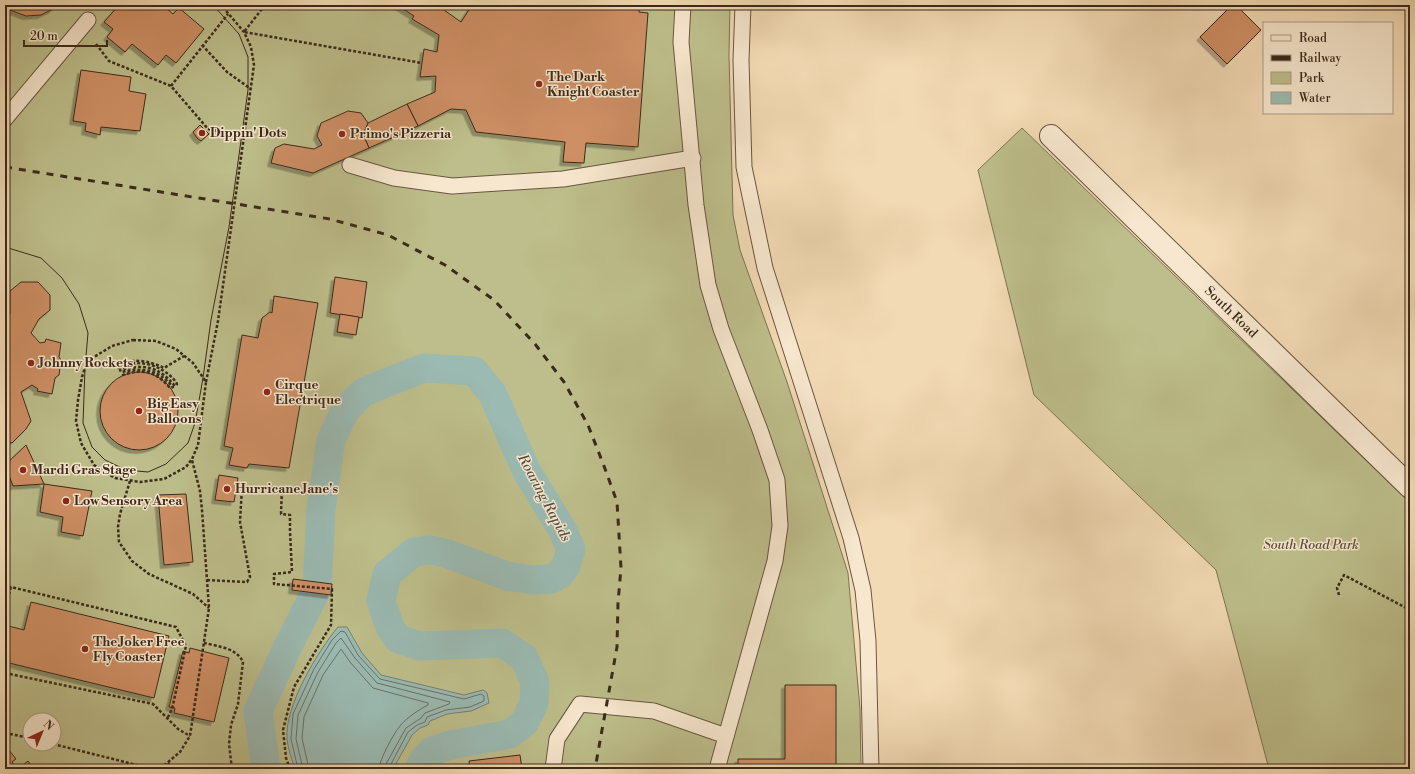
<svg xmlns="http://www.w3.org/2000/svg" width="1415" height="774" viewBox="0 0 1415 774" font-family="'Libre Bodoni',serif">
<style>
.green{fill:#bdbe8b;stroke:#7c7453;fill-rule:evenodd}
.water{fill:#9bbab2;stroke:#748076}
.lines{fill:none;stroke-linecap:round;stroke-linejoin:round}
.shore{stroke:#6a7266;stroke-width:1}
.canal{stroke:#9bbab2;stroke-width:29}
.building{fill:#cf8f65;stroke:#3a2a1b;filter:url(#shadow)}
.lane-casing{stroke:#685641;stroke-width:17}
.street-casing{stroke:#685641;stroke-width:24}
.path{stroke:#3a2a1b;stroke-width:2.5;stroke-dasharray:3 2;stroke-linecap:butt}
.lane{stroke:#f7e7ce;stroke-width:15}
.street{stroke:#f7e7ce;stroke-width:22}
.tram{stroke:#3a2a1b;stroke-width:1}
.rail{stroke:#3a2a1b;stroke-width:3;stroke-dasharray:7 7;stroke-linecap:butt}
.poi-dot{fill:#8f2418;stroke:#f7e7ce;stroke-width:1.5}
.labels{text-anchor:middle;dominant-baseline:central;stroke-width:3;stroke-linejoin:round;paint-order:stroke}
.poi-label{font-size:13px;font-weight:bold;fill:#3a2a1b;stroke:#f7e7ce;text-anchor:start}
.street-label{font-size:13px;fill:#3a2a1b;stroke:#f7e7ce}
.park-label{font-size:13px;font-style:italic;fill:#5b4f37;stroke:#f7e7ce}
.water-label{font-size:14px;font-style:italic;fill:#524e41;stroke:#f7e7ce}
</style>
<defs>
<filter id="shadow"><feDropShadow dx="-3.5" dy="3.5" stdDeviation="0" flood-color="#0004"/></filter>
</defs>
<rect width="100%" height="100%" fill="#f2dab4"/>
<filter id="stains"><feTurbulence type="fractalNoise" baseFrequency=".005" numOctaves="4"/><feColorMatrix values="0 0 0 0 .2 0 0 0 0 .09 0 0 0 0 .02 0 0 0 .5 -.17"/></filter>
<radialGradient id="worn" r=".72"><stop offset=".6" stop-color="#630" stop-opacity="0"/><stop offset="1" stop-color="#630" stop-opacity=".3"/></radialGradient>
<g class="green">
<path d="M5,5H730L729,55L733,215L740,250L787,382L848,573L860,709L861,769H5ZM30,720H54V744H30Z"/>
<path d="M1022,128L1410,503V769H1269L1216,570L1034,395L978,170Z"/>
</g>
<path class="water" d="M338,627H347L362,653L381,675L464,695L483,690L487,693L489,703L471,711L447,714L430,721L428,725L420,728L412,735L393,769H295C292,760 288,749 287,739C284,707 318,651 338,627Z"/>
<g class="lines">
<g class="shore">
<path d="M298,769L291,739L293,714L314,669L332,640L341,631L345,632L358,655L380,679L464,699L481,694L484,696V701L470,707L446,710L427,717L425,722L417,725L408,732L390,766V769"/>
<path d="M303,769L296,739L298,715L318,672L336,643L341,638L355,658L377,683L450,702L449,704L425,713L421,718L406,728L386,764L385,769"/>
<path d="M309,769L302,738L304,717L323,675L341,649L350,662L373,688L428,703V705C421,708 404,720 400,726C394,733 379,760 379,769"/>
</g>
<path class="canal" d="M266,769L258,711L288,646L317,589L321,509L331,440L344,412L362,393L383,384L424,368L474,371L492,393L527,472L562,529L571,549L566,566L560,574L551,579L533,580L507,576L448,554L431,550L414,552L387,574L381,601L390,627L398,639L420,646L502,643L524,658L535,682L534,703L525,722L510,734L450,745L433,751L425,758L419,769"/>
</g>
<g class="building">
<path d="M5,5H57L53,9L41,15L26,16L10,10L5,24Z"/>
<path d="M119,5H162L173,14L179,8L204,29L176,63L166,55L158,65L132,44L125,52L107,37L113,29L104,22Z"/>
<path d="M397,5H437L461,22L472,5H639V12L648,13L638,147L586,143L584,163L563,162L565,142L476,132L466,110L451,109L418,126L407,104L435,92L436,76L420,77L424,49L437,52L439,35L412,19L414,16Z"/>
<path d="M1232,5H1236L1261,30L1227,64L1200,37Z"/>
<path d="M81,70L131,77L129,91L146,94L140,131L101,127L100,135L85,131L86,123L73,121Z"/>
<path d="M407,104L418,126L369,148L363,134L368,123Z"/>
<path d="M348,111L361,113L368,123L363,134L369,148L313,173L271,163L275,148L284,144L314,149L322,145L317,136L321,123Z"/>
<path d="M200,125L209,134L201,141L197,138L193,132Z"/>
<path d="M335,277L367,282L362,318L330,313Z"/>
<path d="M21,282H38L50,295V310L39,319L31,333L40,343L45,342L46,339L61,343L59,357L61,360L59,375L55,378L52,394L37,391L38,389L32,385L21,392L31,421L26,429L12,443L5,440V313L10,314V291Z"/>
<path d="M274,296L318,303L289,468L249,464L247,468L229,465L233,448L224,446L242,335L258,338L262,318L270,312L272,313Z"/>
<path d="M340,314L359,317L356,335L337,332Z"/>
<circle cx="139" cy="411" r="39"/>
<path d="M26,445L44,484L13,486L5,465Z"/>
<path d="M219,475L238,478L234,502L215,500Z"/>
<path d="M44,484L92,491L83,536L61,532L63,517L40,512Z"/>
<path d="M186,494L193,562L164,565L158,495Z"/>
<path d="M293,579L332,584L331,595L292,590Z"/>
<path d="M31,602L169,636L154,698L5,662V625L24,630Z"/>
<path d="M190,648L229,658L214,722L174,713L175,708L169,707L183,651L189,653Z"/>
<path d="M785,685H836V769H738V759H785Z"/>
<path d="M5,745L16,759L12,762L18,769H5Z"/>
<path d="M520,755L522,769H470L469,761Z"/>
<path d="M28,761L34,769H18Z"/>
</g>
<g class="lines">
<g class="lane-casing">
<g id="lane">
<path d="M683,5L681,42L696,205L708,285L721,329L760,430L777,480L780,526L775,561L717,769"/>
<path d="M743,5L741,60L744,167L765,268L851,538L863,590L868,641L871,769"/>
<path d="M5,119L88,20"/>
<path d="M350,165L394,178L452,186L563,179L693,158"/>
<path d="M553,769L557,739L580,704L654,711L726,736"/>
</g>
</g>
<g class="street-casing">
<path id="street" d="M1051,136L1410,487"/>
</g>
<g class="path">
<path d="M265,5L244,32L422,63"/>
<path d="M96,44L109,61L171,86L208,129L243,136"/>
<path d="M202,45L227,72L251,89"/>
<path d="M171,86L228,14"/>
<path d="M133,340L156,341L176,349L193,363L206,382L198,445L192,459L186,467L164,479L140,482L115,478L94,465L81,443L76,421L78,400L82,377L85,368L94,357L112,346Z"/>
<path d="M123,376V375C144,368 156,372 170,388L173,387C156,368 144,368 121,372L120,370C145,364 158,366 175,386L177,384C169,370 147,360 131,364C127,364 123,366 119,368L117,366C131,357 150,361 164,368L184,356"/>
<path d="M206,382L218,321L254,65L251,47L244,32L221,5"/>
<path d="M130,481L120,514L118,527L119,542L132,561L149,574L193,594L209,608"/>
<path d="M207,580L247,582L250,577L240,522L242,487L282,488L281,514L290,515V532L292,572L274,574V584L332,589L331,625L294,687L283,730L286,758L290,769"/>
<path d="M1339,595L1337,588L1344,575L1410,610"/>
<path d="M5,609L11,587L176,627L186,646L172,709L167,719"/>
<path d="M204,643C217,646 237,648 243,662L238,704L231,725L229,744L232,769"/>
<path d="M5,673L153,704L178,729L190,736"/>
<path d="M5,733L30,738"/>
<path d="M53,744L149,768H161L180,752L190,736L209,608L202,510L200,491L192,460"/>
<path d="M168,763L172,769"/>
</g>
<use href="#lane" class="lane"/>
<use href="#street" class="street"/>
<path class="tram" d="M5,247L41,258L62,278L79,304L88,333L85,368L83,423L92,447L105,460L126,470L148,472L166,464L188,443L195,423L203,378L211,320L229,227L248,90V57L239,34L213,5"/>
<path class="rail" d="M5,167L330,219L388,235L445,265L494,300L535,344L564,382L588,425L604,466L617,502L621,568L618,603L617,647L595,769"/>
</g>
<g class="poi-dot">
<circle cx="539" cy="84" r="4"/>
<circle cx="202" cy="133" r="4"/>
<circle cx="342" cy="134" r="4"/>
<circle cx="31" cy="363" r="4"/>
<circle cx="267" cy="392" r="4"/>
<circle cx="139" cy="411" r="4"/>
<circle cx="23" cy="470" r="4"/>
<circle cx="227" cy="489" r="4"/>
<circle cx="66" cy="501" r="4"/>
<circle cx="85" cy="649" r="4"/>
</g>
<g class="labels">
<g class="poi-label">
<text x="547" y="77">The Dark<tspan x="547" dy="15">Knight Coaster</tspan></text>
<text x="210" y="133">Dippin' Dots</text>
<text x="350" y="134">Primo's Pizzeria</text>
<text x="39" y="363">Johnny Rockets</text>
<text x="275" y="385">Cirque<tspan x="275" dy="15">Electrique</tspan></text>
<text x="147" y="404">Big Easy<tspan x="147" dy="15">Balloons</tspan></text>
<text x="31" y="470">Mardi Gras Stage</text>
<text x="235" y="489">Hurricane Jane's</text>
<text x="74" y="501">Low Sensory Area</text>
<text x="93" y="642">The Joker Free<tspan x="93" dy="15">Fly Coaster</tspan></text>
</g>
<g class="street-label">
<text transform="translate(1231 312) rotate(44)">South Road</text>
</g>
<g class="park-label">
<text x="1311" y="545">South Road Park</text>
</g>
<g class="water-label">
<text transform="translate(544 498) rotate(62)">Roaring Rapids</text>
</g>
</g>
<rect width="1415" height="774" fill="none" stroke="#f2dab4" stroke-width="20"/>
<rect x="6" y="6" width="1403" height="762" fill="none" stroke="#3a2a1b" stroke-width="2"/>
<rect x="10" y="10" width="1395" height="754" fill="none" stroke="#3a2a1b"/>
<rect x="1263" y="22" width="130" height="92" fill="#f7e7ce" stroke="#ab9b86"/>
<rect x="1271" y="35" width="20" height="6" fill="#f7e7ce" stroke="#ab9b86"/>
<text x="1299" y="42" font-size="12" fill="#3a2a1b">Road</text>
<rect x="1271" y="55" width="20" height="6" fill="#3a2a1b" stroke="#ab9b86"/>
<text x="1299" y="62" font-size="12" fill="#3a2a1b">Railway</text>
<rect x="1271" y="72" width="20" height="12" fill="#bdbe8b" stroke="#ab9b86"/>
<text x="1299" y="82" font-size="12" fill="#3a2a1b">Park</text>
<rect x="1271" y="92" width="20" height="12" fill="#9bbab2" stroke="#ab9b86"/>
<text x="1299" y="102" font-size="12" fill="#3a2a1b">Water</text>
<g transform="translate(42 732) rotate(44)"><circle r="19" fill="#f7e7ce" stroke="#ab9b86"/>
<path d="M0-3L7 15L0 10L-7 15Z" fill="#8f2418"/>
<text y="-6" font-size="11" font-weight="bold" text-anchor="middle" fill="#3a2a1b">N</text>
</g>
<path d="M24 40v6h83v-6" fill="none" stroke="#3a2a1b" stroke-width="2"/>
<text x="30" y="40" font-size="12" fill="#3a2a1b" stroke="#f7e7ce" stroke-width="3" paint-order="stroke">20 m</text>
<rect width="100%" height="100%" filter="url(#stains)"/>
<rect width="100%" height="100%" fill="url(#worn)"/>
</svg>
